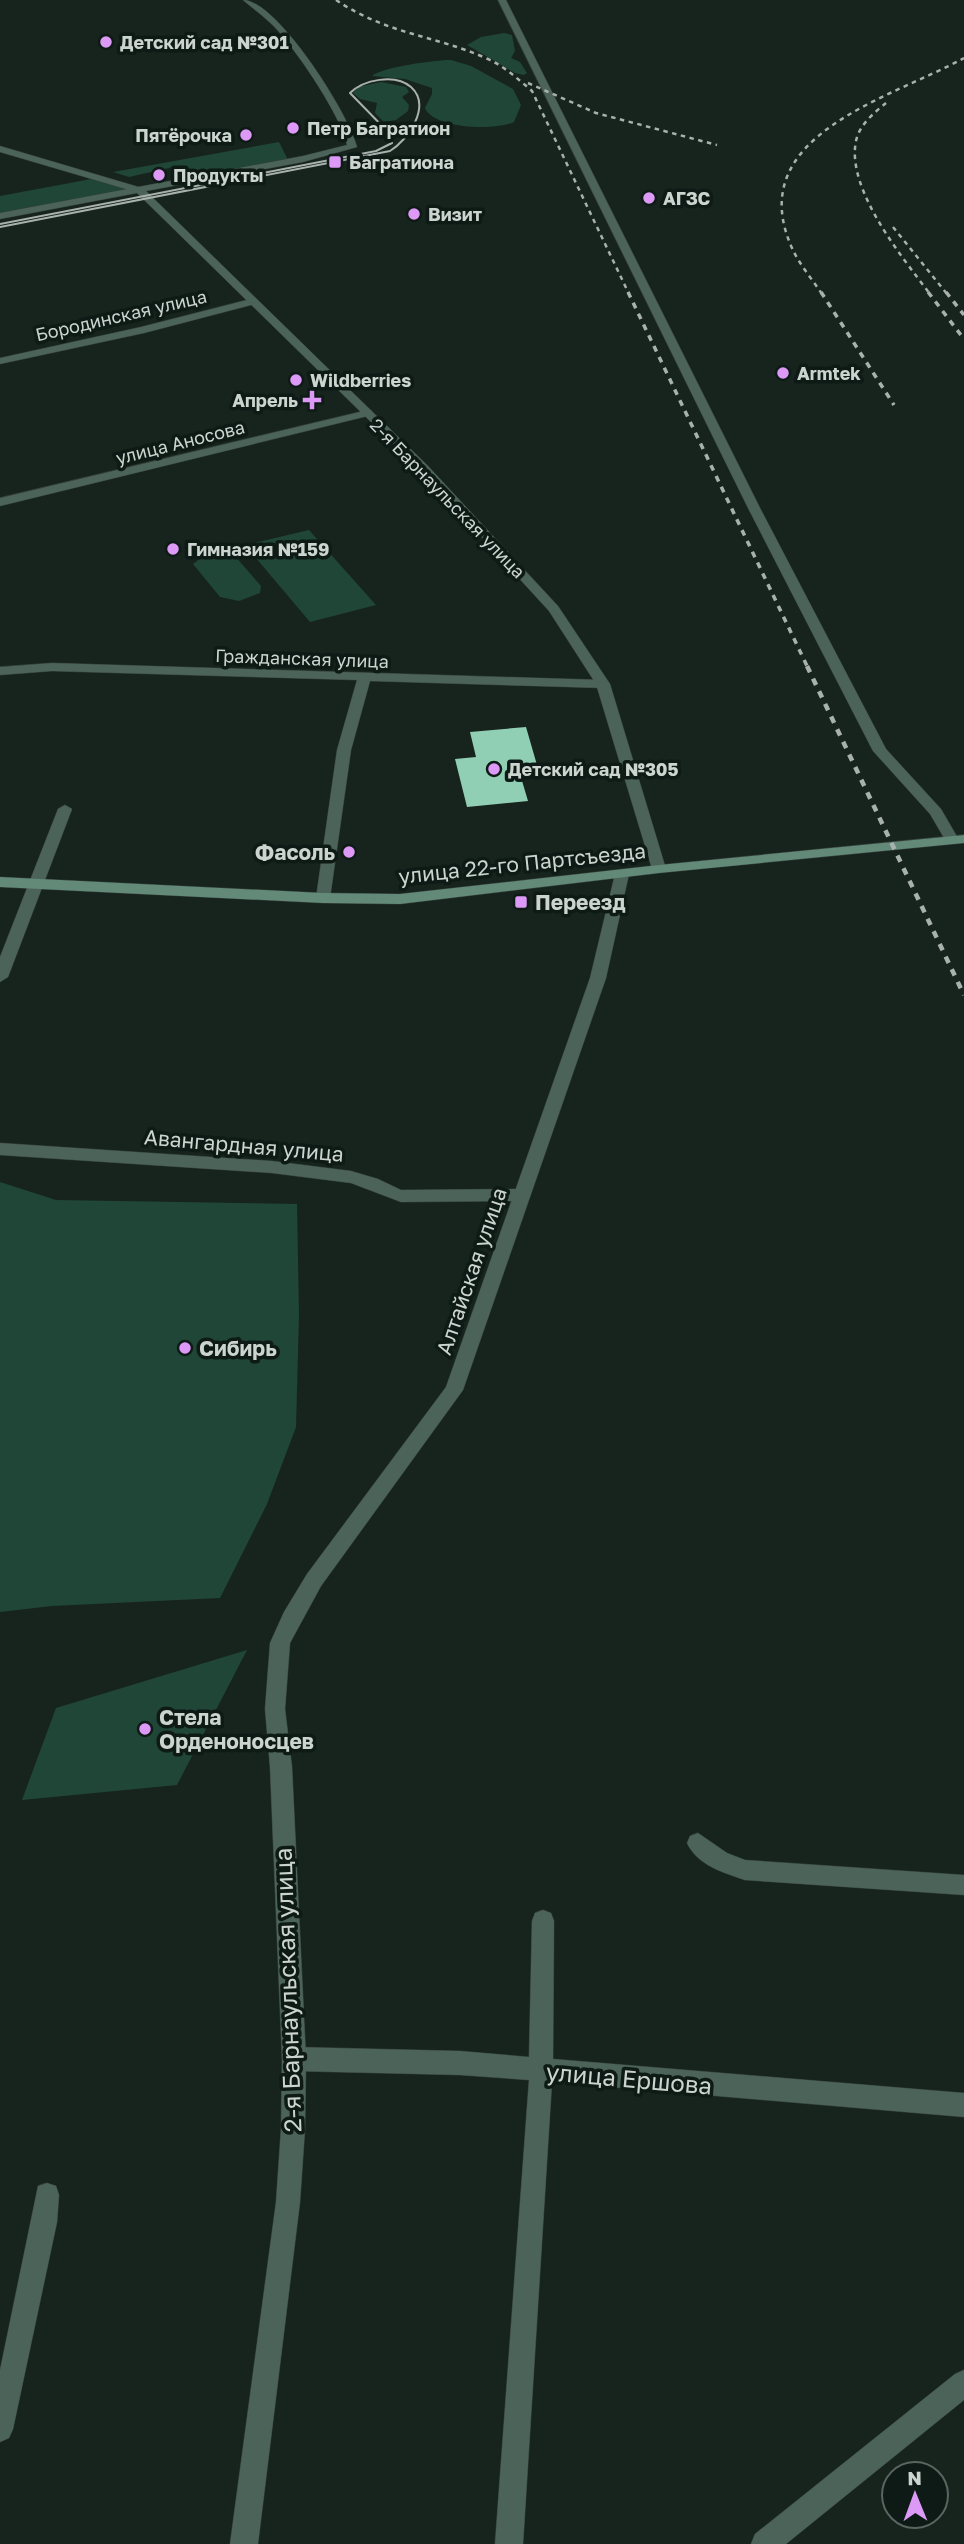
<svg xmlns="http://www.w3.org/2000/svg" width="964" height="2544" viewBox="0 0 964 2544" font-family="'Golos Text',sans-serif">
<style>
.green{fill:#204638}
.building{fill:#91cfb5}
.lines{fill:none;stroke-linecap:round;stroke-linejoin:round}
.minor-casing{stroke:#34403a;stroke-width:1}
.tertiary-casing{stroke:#34403a;stroke-width:1}
.secondary-casing{stroke:#34403a;stroke-width:1}
.minor{fill:#4c6359;fill-rule:evenodd}
.tertiary{fill:#4c6359;fill-rule:evenodd}
.secondary{fill:#638979;fill-rule:evenodd}
.tram{stroke:#a8b1ad;stroke-width:2}
.rail-far2{stroke:#a8b1ad;stroke-width:2.5;stroke-dasharray:4.5 4.5;stroke-linecap:butt}
.rail-far1{stroke:#a8b1ad;stroke-width:3.5;stroke-dasharray:6 6;stroke-linecap:butt}
.rail{stroke:#a8b1ad;stroke-width:4.5;stroke-dasharray:7 7;stroke-linecap:butt}
.poi-dot{fill:#dc99f5;stroke:#0e1a15;stroke-width:2.5}
.labels{text-anchor:middle;dominant-baseline:central;stroke-width:7;stroke-linejoin:round;paint-order:stroke}
.far-poi-label{font-size:18px;font-weight:bold;fill:#ccd4d0;stroke:#0e1a15;text-anchor:start}
.far-street-label{font-size:18px;fill:#ccd4d0;stroke:#0e1a15}
.poi-label{font-size:21px;font-weight:bold;fill:#ccd4d0;stroke:#0e1a15;text-anchor:start}
.street-label{font-size:21px;fill:#ccd4d0;stroke:#0e1a15}
.near-street-label{font-size:24px;fill:#ccd4d0;stroke:#0e1a15}
</style>
<rect width="100%" height="100%" fill="#17241e"/>
<g class="green">
<path d="M504,33L512,35L515,51L511,58L520,62L527,73L524,75L515,73L467,45L481,37Z"/>
<path d="M451,60L471,66L513,89L521,105L514,122C495,131 434,129 425,108L432,94V88L405,79L372,76C382,67 435,60 451,60Z"/>
<path d="M381,82L406,87L409,92L402,97L409,105L408,111L396,120L384,122L375,113L377,103L360,99L353,93L358,87Z"/>
<path d="M279,142L288,160L188,179L173,167L129,177L113,172Z"/>
<path d="M102,177L129,190L0,215V196Z"/>
<path d="M309,530L376,605L310,622L245,545Z"/>
<path d="M218,553L234,555L261,586L260,593L239,601L220,597L193,564L201,558Z"/>
<path d="M0,1182L56,1200L297,1204L299,1315L296,1427L267,1504L220,1598L52,1606L0,1612Z"/>
<path d="M247,1650L177,1785L22,1800L56,1708Z"/>
</g>
<path class="building" d="M526,727L539,772L520,774L528,801L467,807L455,759L476,757L470,732Z"/>
<g class="lines">
<g class="minor-casing">
<g id="minor">
<path d="M498,0H506L760,508L886,749L941,809L959,840L957,843H947L930,814L873,751L748,508Z"/>
<path d="M0,146L142,188L144,190L136,192L0,152Z"/>
<path d="M251,299L256,302L255,304L144,333L0,364V358L141,327Z"/>
<path d="M368,410L372,411V415L0,506V498Z"/>
<path d="M52,663L603,680L610,684L603,688L370,681L351,750L330,898L323,903L316,898L337,750L357,680L52,671L0,675V667Z"/>
<path d="M65,805L72,809L8,977L0,982V957L58,809Z"/>
<path d="M0,1143L272,1161L351,1171L378,1179L401,1190L522,1189L530,1195L522,1201L401,1202L351,1183L272,1173L0,1155Z"/>
<path d="M698,1833L727,1853L745,1860L964,1875V1895L745,1880C724,1873 697,1865 687,1843L690,1836Z"/>
<path d="M543,1910L551,1913L554,1921L553,2059L964,2093V2117L552,2082L523,2544H495L529,2080L460,2075L294,2071L286,2067L282,2059L286,2051L294,2047L460,2051L529,2057L532,1921L535,1913Z"/>
<path d="M47,2183L56,2186L59,2195L57,2222L13,2429L9,2438L0,2442V2370L38,2186Z"/>
<path d="M964,2370V2400L786,2544H751L755,2534L955,2374Z"/>
</g>
</g>
<g class="tertiary-casing">
<g id="tertiary">
<path d="M243,0C277,0 349,114 357,147L303,162L146,191L428,466L558,606L610,684L666,869L664,872H654L652,869L596,684L549,611L420,470L137,193L0,219V213L303,156L347,145C341,116 300,56 280,33C269,20 256,11 243,0Z"/>
<path d="M622,870L629,874L606,978L463,1390L321,1586L290,1643L285,1709L292,1767L306,2059L305,2129L300,2202L258,2544H230L276,2202L281,2129L282,2059L270,1767L265,1709L270,1643L284,1612L307,1574L446,1387L590,978L615,874Z"/>
</g>
</g>
<g class="secondary-casing">
<path id="secondary" d="M964,835V843L659,873L400,904L323,903L0,887V877L323,893L400,894L659,865Z"/>
</g>
<use href="#minor" class="minor"/>
<use href="#tertiary" class="tertiary"/>
<use href="#secondary" class="secondary"/>
<path class="tram" d="M0,224L376,151L392,143L391,135L350,93C363,80 395,73 411,87C432,106 408,140 390,151L0,227"/>
<g class="rail-far2">
<path d="M336,0C388,35 435,35 488,59C505,67 518,79 532,91L629,294"/>
<path d="M528,83L596,113L717,145"/>
<path d="M886,103C875,112 859,125 856,141C846,189 902,257 930,294"/>
<path d="M893,227L947,294"/>
<path d="M822,294C812,279 799,264 792,248C741,135 892,98 964,58"/>
</g>
<g class="rail-far1">
<path d="M628,292L808,668"/>
<path d="M821,292L894,405"/>
<path d="M928,292L964,339"/>
<path d="M946,292L964,315"/>
</g>
<path class="rail" d="M807,666L964,995"/>
</g>
<g class="poi-dot">
<circle cx="106" cy="42" r="7"/>
<circle cx="293" cy="128" r="7"/>
<circle cx="246" cy="135" r="7"/>
<rect x="328" y="155" width="14" height="14" rx="3.5"/>
<circle cx="159" cy="175" r="7"/>
<circle cx="649" cy="198" r="7"/>
<circle cx="414" cy="214" r="7"/>
<circle cx="783" cy="373" r="7"/>
<circle cx="296" cy="380" r="7"/>
<path d="M308.5 389.5h7v7h7v7h-7v7h-7v-7h-7v-7h7z"/>
<circle cx="173" cy="549" r="7"/>
<circle cx="494" cy="769" r="7"/>
<circle cx="349" cy="852" r="7"/>
<rect x="514" y="895" width="14" height="14" rx="3.5"/>
<circle cx="185" cy="1348" r="7"/>
<circle cx="145" cy="1729" r="7"/>
</g>
<g class="labels">
<g class="far-poi-label">
<text x="120" y="42">Детский сад №301</text>
<text x="307" y="128">Петр Багратион</text>
<text x="232" y="135" text-anchor="end">Пятёрочка</text>
<text x="349" y="162">Багратиона</text>
<text x="173" y="175">Продукты</text>
<text x="663" y="198">АГЗС</text>
<text x="428" y="214">Визит</text>
<text x="797" y="373">Armtek</text>
<text x="310" y="380">Wildberries</text>
<text x="298" y="400" text-anchor="end">Апрель</text>
<text x="187" y="549">Гимназия №159</text>
<text x="508" y="769">Детский сад №305</text>
</g>
<g class="far-street-label">
<text transform="translate(121 315) rotate(-13)">Бородинская улица</text>
<text transform="translate(180 442) rotate(-14)">улица Аносова</text>
<text transform="translate(448 498) rotate(46)">2-я Барнаульская улица</text>
<text transform="translate(302 658) rotate(2)">Гражданская улица</text>
</g>
<g class="poi-label">
<text x="335" y="852" text-anchor="end">Фасоль</text>
<text x="535" y="902">Переезд</text>
<text x="199" y="1348">Сибирь</text>
<text x="159" y="1717">Стела<tspan x="159" dy="24">Орденоносцев</tspan></text>
</g>
<g class="street-label">
<text transform="translate(522 863) rotate(-6)">улица 22-го Партсъезда</text>
<text transform="translate(244 1145) rotate(5)">Авангардная улица</text>
<text transform="translate(471 1271) rotate(-71)">Алтайская улица</text>
</g>
<g class="near-street-label">
<text transform="translate(287 1990) rotate(-92)">2-я Барнаульская улица</text>
<text transform="translate(629 2078) rotate(5)">улица Ершова</text>
</g>
</g>
<g transform="translate(915 2495) rotate(359)"><circle r="33" fill="#0e1a15" stroke="#5a6460" stroke-width="2"/>
<path d="M0-5L12 26L0 18L-12 26Z" fill="#dc99f5"/>
<text y="-10" font-size="19" font-weight="bold" text-anchor="middle" fill="#ccd4d0">N</text>
</g>
</svg>
